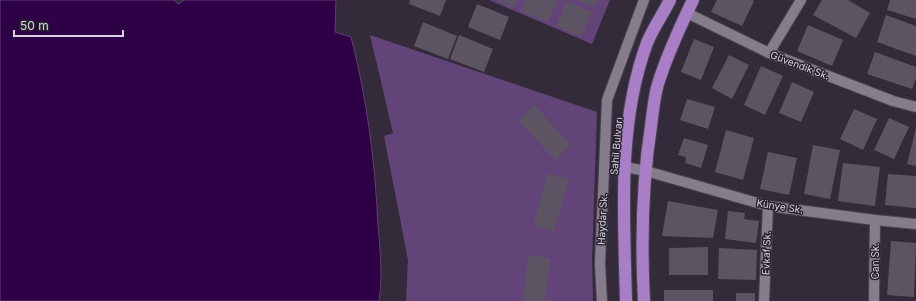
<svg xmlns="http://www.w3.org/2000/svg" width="916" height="301" viewBox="0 0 916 301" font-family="Inter,sans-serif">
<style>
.green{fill:#634479}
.water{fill:#2e0045;stroke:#613f72}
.building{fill:#5c5463}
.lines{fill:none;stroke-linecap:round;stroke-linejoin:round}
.minor-casing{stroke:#4c4651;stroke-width:12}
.highway-casing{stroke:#4c4651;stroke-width:14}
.minor{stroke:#857d8c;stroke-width:10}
.highway{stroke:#a87fc6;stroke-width:12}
.labels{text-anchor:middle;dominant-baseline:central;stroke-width:3;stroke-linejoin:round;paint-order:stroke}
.street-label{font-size:10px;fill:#d8d3dc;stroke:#29222f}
</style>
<rect width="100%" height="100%" fill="#332b39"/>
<g class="green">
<path d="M489,0H610L592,44Z"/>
<path d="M370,35L597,112L592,260L593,301H406L408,260L384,136L393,133Z"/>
</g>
<path class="water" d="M0,0H174L178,4L184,0H336L335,32L351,37C367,99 375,161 378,225C380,250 383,276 379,301H0Z"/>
<g class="building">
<path d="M410,0H446L440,16L409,4Z"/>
<path d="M496,0H518L514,8Z"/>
<path d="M526,0H558L548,22L521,11Z"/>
<path d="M578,0H597L594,7Z"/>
<path d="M717,0H752L754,1L742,26L711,12Z"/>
<path d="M822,0H848L870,13L856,38L813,15Z"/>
<path d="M890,0H916V19L887,10Z"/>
<path d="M567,2L592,12L581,37L556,26Z"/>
<path d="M477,4L509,17L500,40L468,27Z"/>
<path d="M886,15L916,26V56L877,42Z"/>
<path d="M423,22L457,36L448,59L414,46Z"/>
<path d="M808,25L843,40L832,66L797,51Z"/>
<path d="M459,35L493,49L484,72L450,59Z"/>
<path d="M694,39L714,47L701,80L681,72Z"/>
<path d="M875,52L916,67V78L912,89L867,74Z"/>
<path d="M729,55L749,65L732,99L712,88Z"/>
<path d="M761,66L783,76L765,115L744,105Z"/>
<path d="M792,82L814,92L801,122L779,113Z"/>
<path d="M687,99L715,107L708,129L680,120Z"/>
<path d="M534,105L571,145L555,160L518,120Z"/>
<path d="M854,109L877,119L863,150L840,139Z"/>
<path d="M889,118L909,127L894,159L874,150Z"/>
<path d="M916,128V166L907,164Z"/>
<path d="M726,130L754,138L743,180L715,172Z"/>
<path d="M684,138L708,145L701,168L685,163L686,157L678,155Z"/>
<path d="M813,145L840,150L830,199L804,194Z"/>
<path d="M768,152L797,158L789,195L760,189Z"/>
<path d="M843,163L880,167L875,206L838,201Z"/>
<path d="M548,173L569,179L554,231L533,225Z"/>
<path d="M888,174L916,176V208L885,205Z"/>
<path d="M668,201L718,210L713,238L662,236Z"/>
<path d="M728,211L745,213L744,219L759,221L756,243L725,239Z"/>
<path d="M891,241L916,243L914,297L887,295Z"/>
<path d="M708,247V275H669V248Z"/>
<path d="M719,248L757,250L756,280L718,279Z"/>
<path d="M528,255L550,258L545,301H523Z"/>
<rect x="664" y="290" width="49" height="11"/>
<rect x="736" y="293" width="19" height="8"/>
</g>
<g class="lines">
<g class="minor-casing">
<g id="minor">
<path d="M687,13L769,53L893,101L916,107"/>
<path d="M769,53L801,0"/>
<path d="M625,167L646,171L768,206L875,220L916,224"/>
<path d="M602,301L600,264L607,100L644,0"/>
<path d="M764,301L768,206"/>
<path d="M874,301L875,220"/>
</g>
</g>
<g class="highway-casing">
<g id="highway">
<path d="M626,301C624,216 617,124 647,43C653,28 663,14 670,0"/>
<path d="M644,301C641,242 642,184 651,126C653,112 654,97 658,84C667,55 680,27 693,0"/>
</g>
</g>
<use href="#minor" class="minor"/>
<use href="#highway" class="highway"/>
</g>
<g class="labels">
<g class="street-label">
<text transform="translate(800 65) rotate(21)">Güvendik Sk.</text>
<text transform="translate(616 146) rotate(-85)">Sahil Bulvarı</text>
<text transform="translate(780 206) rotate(9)">Künye Sk.</text>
<text transform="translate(602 219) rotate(-87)">Haydar Sk.</text>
<text transform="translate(766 253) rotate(-88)">Evkaf Sk.</text>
<text transform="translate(875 261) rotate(-90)">Can Sk.</text>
</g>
</g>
<path d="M14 30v6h109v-6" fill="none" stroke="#d8d3dc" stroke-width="2"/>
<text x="20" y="30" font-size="12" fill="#d8d3dc" stroke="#29222f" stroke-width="3" paint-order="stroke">50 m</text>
</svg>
